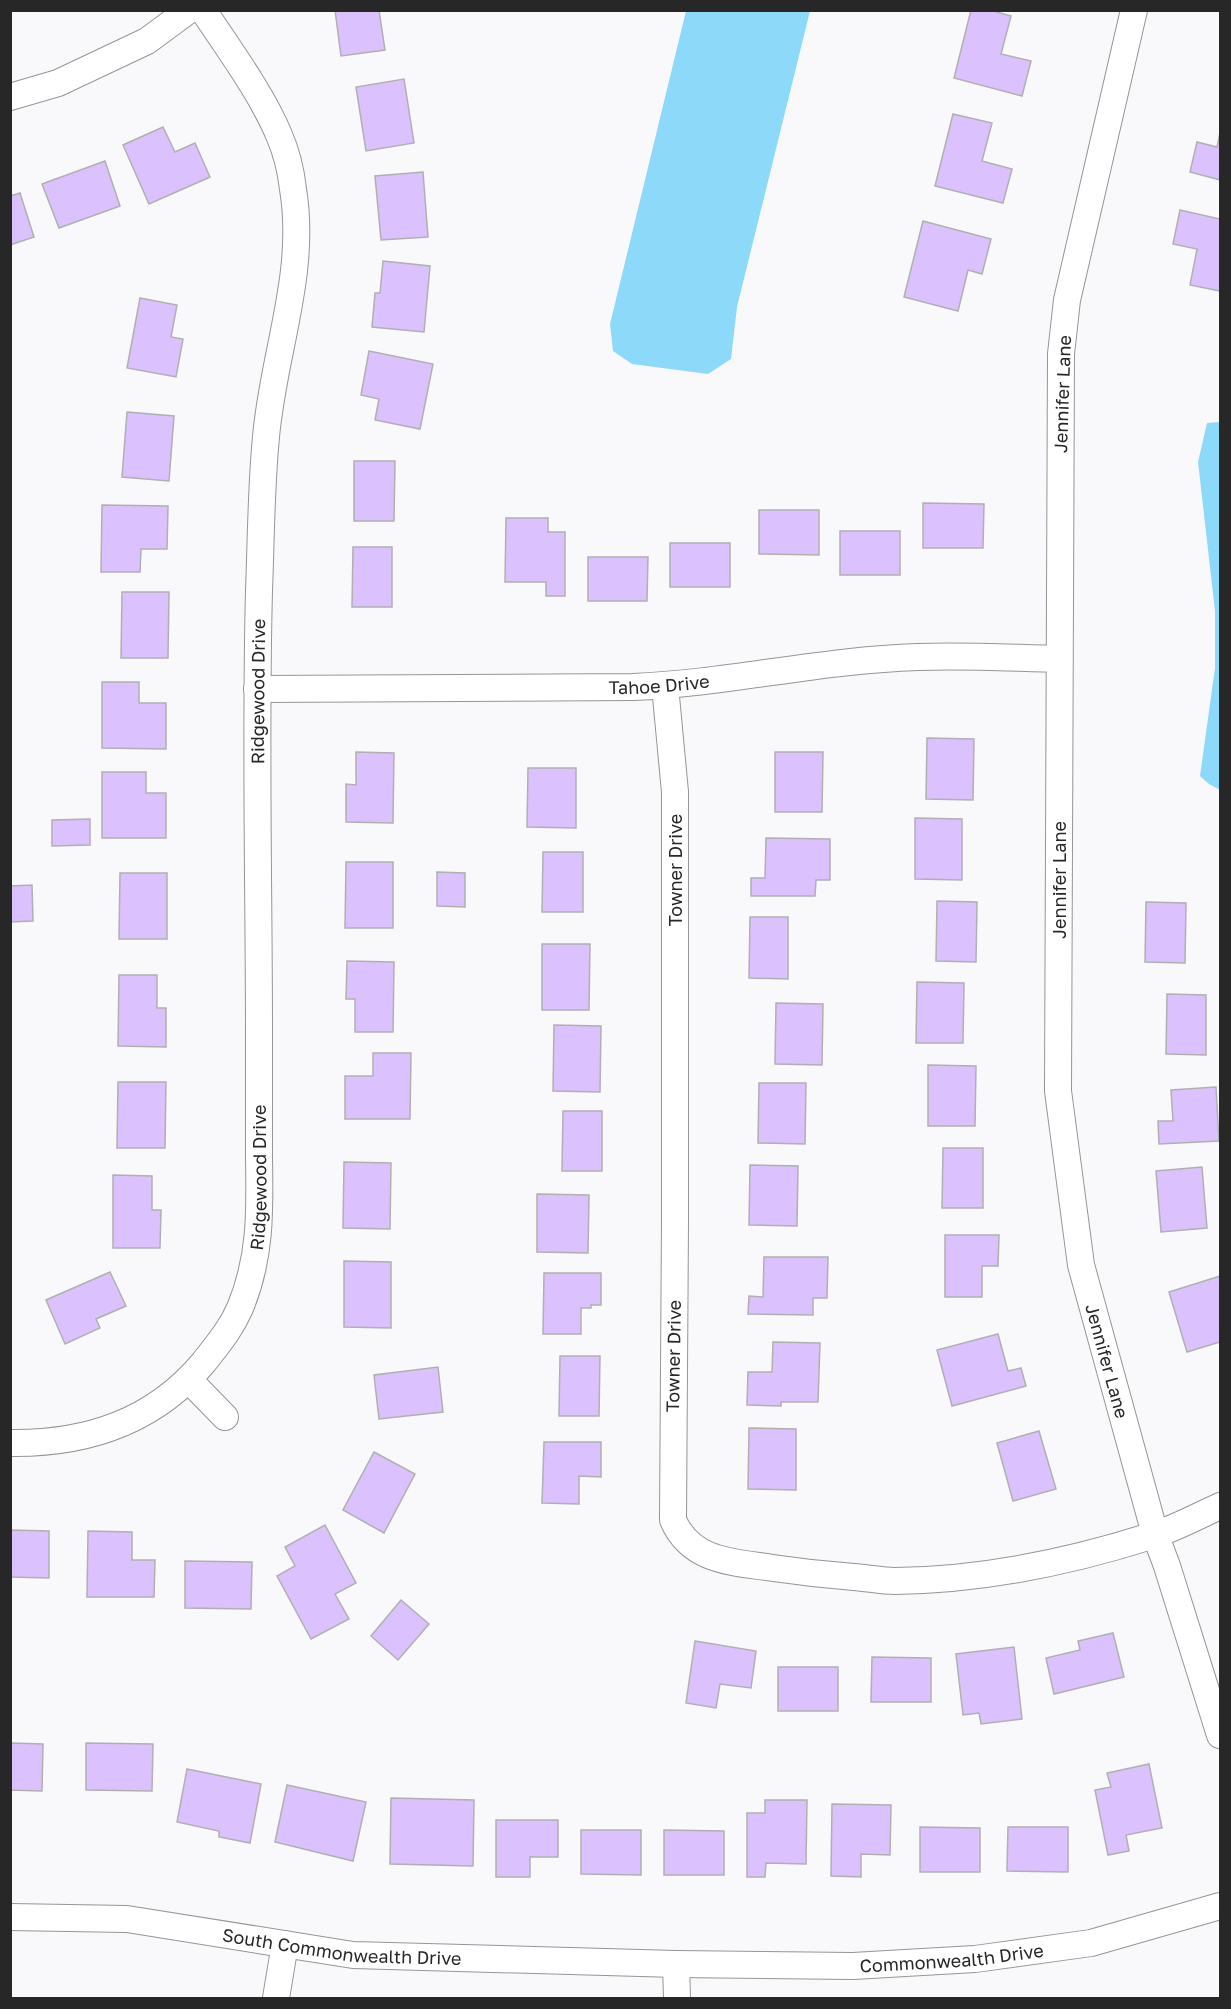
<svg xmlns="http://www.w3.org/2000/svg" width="1231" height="2009" viewBox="0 0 1231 2009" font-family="'Golos Text',sans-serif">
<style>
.water{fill:#8dd9f9}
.building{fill:#dbc1fe;stroke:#b0b0b1;stroke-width:1.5}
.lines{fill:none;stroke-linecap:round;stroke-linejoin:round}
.minor-casing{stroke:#949596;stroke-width:28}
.minor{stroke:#fff;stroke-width:26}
.labels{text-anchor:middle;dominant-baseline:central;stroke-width:5;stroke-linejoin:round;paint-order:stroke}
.street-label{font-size:18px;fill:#272727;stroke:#fff}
</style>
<rect width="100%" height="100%" fill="#f9f9fb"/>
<g class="water">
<path d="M686,11H810L737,307L731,359L708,374L632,364L613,351L610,324Z"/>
<path d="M1220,422V790L1209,784L1200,776L1215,668V611L1198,462L1207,423Z"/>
</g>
<g class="building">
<path d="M335,10H379L385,50L341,56Z"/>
<path d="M971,10H990L1011,16L1001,54L1031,61L1022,96L954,78Z"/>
<path d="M404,79L414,143L366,151L356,87Z"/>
<path d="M953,114L992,123L982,161L1012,169L1003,203L935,186Z"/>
<path d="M163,127L175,152L195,143L210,177L149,204L123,145Z"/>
<path d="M1220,133V180L1190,172L1197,142L1217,147Z"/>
<path d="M105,161L120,206L59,228L42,184Z"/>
<path d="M423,172L428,237L381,240L375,176Z"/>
<path d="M20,193L34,237L10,245V196Z"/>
<path d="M1180,210L1220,219V291L1190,285L1197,249L1173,244Z"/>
<path d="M923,221L991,239L982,274L968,270L958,311L904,297Z"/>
<path d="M383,261L430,266L424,332L372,327L375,293H380Z"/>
<path d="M140,298L177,305L171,337L183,339L176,377L127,368Z"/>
<path d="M369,351L433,364L420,429L375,420L379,399L361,395Z"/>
<path d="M127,412L174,416L169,481L122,477Z"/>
<path d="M354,461H395L394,521H354Z"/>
<path d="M923,503L984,504L983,548H923Z"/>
<path d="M102,505L168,506L167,549H141L140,572H101Z"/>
<path d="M759,510H819V555L759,554Z"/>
<path d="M506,518H548V532H565V596H546V582H505Z"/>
<rect x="840" y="531" width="60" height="44"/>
<rect x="670" y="543" width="60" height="44"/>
<path d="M353,547H392V607H352Z"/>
<path d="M588,557H648L647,601H588Z"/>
<path d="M122,592H169L168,658H121Z"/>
<path d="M102,682H139V703H166V749L102,748Z"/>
<path d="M927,738L974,739L973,800L926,799Z"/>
<path d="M356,752L394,753L393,823L346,822V784L356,785Z"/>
<path d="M775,752H823L822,812H775Z"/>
<path d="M528,768H576V828L527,827Z"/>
<path d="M102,772H146V793H166V838H102Z"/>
<path d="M915,818L962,819V880L915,879Z"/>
<path d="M90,819V845L52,846V820Z"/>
<path d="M766,838L830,839V880H816L815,896H751V878H765Z"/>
<path d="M543,852H583V912H542Z"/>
<path d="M346,862H393V928H345Z"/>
<path d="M437,872L465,873V907L437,906Z"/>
<path d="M120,873H167V939H119Z"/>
<path d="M32,885L33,921L10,922V886Z"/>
<path d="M937,901L977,902L976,962L936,961Z"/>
<path d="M1146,902L1186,903L1185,963L1145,962Z"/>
<path d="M750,917H788V979L749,978Z"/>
<path d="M542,944H590L589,1010H542Z"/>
<path d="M347,961L394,962L393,1032H355V999H346Z"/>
<path d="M119,975H157V1008H166V1047L118,1046Z"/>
<path d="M917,982L964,983L963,1043H916Z"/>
<path d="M1167,994L1206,995V1055L1166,1054Z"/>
<path d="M776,1003L823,1004L822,1065L775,1064Z"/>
<path d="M554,1025L601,1026L600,1092L553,1091Z"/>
<path d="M373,1053H411L410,1119H345V1076H373Z"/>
<path d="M928,1065L976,1066L975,1126H928Z"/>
<path d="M118,1082H166L165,1148H117Z"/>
<path d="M759,1083H806L805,1144L758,1143Z"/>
<path d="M1216,1087L1219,1141L1159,1144L1158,1121H1173L1171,1090Z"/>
<path d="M563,1111H602V1171H562Z"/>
<path d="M943,1148H983V1208H942Z"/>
<path d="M344,1162L391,1163L390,1229L343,1228Z"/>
<path d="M750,1165L798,1166L797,1226L749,1225Z"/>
<path d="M1202,1167L1207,1228L1161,1232L1156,1171Z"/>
<path d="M113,1175L152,1176V1210H161L160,1248H113Z"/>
<path d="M537,1194L589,1195L588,1253L537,1252Z"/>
<path d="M945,1235H999L998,1266H982V1297H945Z"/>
<path d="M764,1257H828L827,1298H813V1315L748,1314L749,1296L763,1297Z"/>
<path d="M344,1261L391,1262V1328L344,1327Z"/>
<path d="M110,1272L126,1306L96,1319L100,1328L65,1344L46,1300Z"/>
<path d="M544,1273H601V1305H591V1308H581V1334H543Z"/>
<path d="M1220,1276V1342L1187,1352L1169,1292Z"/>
<path d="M998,1334L1008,1371L1021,1368L1026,1386L952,1406L937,1350Z"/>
<path d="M773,1342L820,1343L818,1402H781V1406L747,1405L748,1372H772Z"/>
<path d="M560,1356H600L599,1416H559Z"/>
<path d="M438,1367L443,1412L379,1419L374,1375Z"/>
<path d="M749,1428L796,1429V1490L748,1489Z"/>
<path d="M1039,1431L1056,1489L1013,1501L997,1443Z"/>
<path d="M544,1442H601V1477L579,1476V1504L542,1503Z"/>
<path d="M374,1452L415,1474L384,1533L343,1510Z"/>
<path d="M325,1525L356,1583L335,1594L349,1619L311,1639L277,1576L295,1566L285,1547Z"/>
<path d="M10,1530L49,1531V1578L10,1577Z"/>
<path d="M88,1531L132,1532V1560H155L154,1597H87Z"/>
<path d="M185,1561L252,1562L251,1609L185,1608Z"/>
<path d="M401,1600L429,1624L398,1660L371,1636Z"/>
<path d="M1113,1633L1124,1677L1054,1694L1046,1658L1080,1650L1078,1641Z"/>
<path d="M695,1641L756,1651L751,1688L720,1684L716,1708L686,1703Z"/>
<path d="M1014,1647L1022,1719L981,1724L979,1713L963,1715L956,1654Z"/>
<path d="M872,1657L931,1658V1702H871Z"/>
<rect x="778" y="1667" width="60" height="44"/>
<path d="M10,1743L43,1744L42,1791L10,1790Z"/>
<path d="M86,1743L153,1744L152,1791L86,1790Z"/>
<path d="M1149,1764L1162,1828L1126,1835L1129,1851L1108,1855L1095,1790L1111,1787L1107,1773Z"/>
<path d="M187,1769L261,1784L250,1843L219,1837V1831L177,1822Z"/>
<path d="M287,1785L366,1802L353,1861L275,1842Z"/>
<path d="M391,1798L474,1800L473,1866L390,1864Z"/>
<path d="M765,1800H807L806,1864L766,1863L765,1877H747V1813H765Z"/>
<path d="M832,1804L891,1805L890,1855L861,1854V1877L831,1876Z"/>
<path d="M496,1820H558V1857H530V1877H496Z"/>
<path d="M920,1827L980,1828V1872H920Z"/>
<path d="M1008,1827H1068V1872L1007,1871Z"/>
<path d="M581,1830H641V1875L581,1874Z"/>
<path d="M664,1830L724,1831V1875H664Z"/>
</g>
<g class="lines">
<g class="minor-casing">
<g id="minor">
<path id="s1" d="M1134,10L1067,300L1061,354L1058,1091L1081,1265L1155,1534L1167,1566L1220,1735"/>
<path d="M10,97L58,83L147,41L189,10"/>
<path d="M665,686L675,792V1222L673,1520C691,1562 733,1562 773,1568C800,1572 827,1575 854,1577C868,1578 882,1581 895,1581C982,1580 1070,1562 1154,1535C1176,1528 1198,1516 1220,1506"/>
<path id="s2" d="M257,689L633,687C728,683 822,660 918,657C965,655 1013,658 1059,659"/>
<path d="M189,1380L225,1417"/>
<path id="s3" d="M10,1443C87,1444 154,1422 204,1362C218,1344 231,1329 240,1308C261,1258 260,1211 259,1157C259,1117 259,1076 259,1036C259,887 255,739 259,591C261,540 261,488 266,437C273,354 307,274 293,189C291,171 286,151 279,135C262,94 228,48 203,10"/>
<path id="s4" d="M10,1917L127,1919L353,1955L676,1964L853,1966L975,1959L1091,1943L1220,1906"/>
<path d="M676,1964L677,1998"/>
<path d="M276,1998L285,1944"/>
</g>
</g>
<use href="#minor" class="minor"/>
</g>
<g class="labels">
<g class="street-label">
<text transform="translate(1062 394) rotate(-88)">Jennifer Lane</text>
<text stroke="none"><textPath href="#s2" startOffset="402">Tahoe Drive</textPath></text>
<text stroke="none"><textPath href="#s3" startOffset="902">Ridgewood Drive</textPath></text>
<text transform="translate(675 870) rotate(-90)">Towner Drive</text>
<text transform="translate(1059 880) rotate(-90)">Jennifer Lane</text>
<text stroke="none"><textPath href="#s3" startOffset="416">Ridgewood Drive</textPath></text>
<text transform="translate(673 1356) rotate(-89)">Towner Drive</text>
<text stroke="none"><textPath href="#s1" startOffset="1364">Jennifer Lane</textPath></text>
<text stroke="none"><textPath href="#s4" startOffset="334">South Commonwealth Drive</textPath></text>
<text stroke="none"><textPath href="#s4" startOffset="945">Commonwealth Drive</textPath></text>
</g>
</g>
<rect width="1231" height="2009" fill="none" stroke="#272727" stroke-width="24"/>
</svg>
